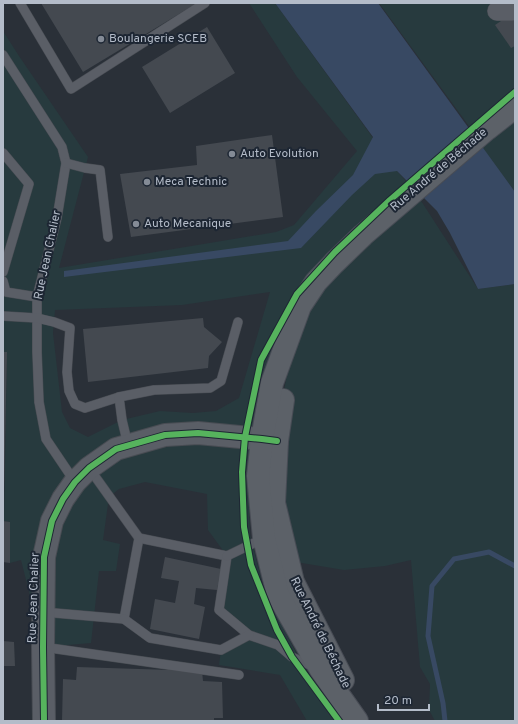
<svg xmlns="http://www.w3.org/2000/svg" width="518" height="724" viewBox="0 0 518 724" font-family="Overpass,sans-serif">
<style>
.green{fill:#273a3e;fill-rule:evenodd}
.water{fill:#384963}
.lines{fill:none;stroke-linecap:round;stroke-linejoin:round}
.stream{stroke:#384963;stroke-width:5}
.building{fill:#444950}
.service-casing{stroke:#484c53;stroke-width:10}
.minor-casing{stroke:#484c53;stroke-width:20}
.tertiary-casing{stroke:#484c53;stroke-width:24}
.primary-casing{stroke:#484c55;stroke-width:24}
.service{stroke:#5a5e66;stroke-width:9}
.minor{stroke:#5a5e66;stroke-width:19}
.tertiary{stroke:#5a5e66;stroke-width:22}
.primary{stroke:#5c6168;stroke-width:22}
.cycleway-casing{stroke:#1d2633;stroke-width:8}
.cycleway{stroke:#56b35d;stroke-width:6}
.poi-dot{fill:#848b96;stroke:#1d2633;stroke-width:1.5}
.labels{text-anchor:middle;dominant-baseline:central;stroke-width:4;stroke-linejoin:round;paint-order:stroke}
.poi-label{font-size:12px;fill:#b4bcc9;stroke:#1d2633;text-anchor:start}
.street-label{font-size:12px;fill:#b4bcc9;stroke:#1d2633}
</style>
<rect width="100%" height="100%" fill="#2a3038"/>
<g class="green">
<path d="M249,3H275L397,171L414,190L478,289L515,284V721H435L429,710L430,684L420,667L411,560L385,566L344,570L296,562L280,530L284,391L299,309L248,474L250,535L264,589L304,669L336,721H307L280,675L219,665L221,650L248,635L219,610L227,556L208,530L207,494L145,482L119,489L109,497L103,540L120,544L116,571H99L91,643L43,647L21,560L10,563V522L4,521L7,353L3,352V31L19,56L88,157L59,268L276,232L294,225L357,151L297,77ZM270,292L239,398L216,411L193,413L160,411L122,420L88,437L70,428L62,412L53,333L55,310L182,305Z"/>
<path d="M379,3H515V192L476,139L477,137Z"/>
</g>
<path class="water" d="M275,3H378L515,192V284L478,289L450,233L437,211L397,171L375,174L352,195L301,248L64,277V271L288,241L316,211L353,175L373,137Z"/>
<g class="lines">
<path class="stream" d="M445,721L443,703L428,636L432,586L454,559L489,552L515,566"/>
</g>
<g class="building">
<path d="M41,3H193L194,5L83,72Z"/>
<path d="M510,15L515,21V46L511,48L495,25Z"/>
<path d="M207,27L235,73L170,113L142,67Z"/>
<path d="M272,135L283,217L131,237L120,174L197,165L196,146Z"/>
<path d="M203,318L204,327L222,342L209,356L208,368L88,382L83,329Z"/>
<path d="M3,352H7L4,490H3Z"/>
<path d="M3,521L10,522V563L3,562Z"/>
<path d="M165,557L221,569L217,590L196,588L194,604L205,607L199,639L150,629L155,599L175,603L179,581L161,578Z"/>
<path d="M3,641L14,642L15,666H3Z"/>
<path d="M77,667L202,671L203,681L222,682L223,718H214V721H62L63,679L76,680Z"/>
</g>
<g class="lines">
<g class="service-casing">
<g id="service">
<path d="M20,3L71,89L205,3"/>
<path d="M3,55L62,147L66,163L57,218L37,297V352L39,402L46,439L75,482"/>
<path d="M3,153L29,184L3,272"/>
<path d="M66,163L85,168L100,170L108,237"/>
<path d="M3,281L6,292L37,297"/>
<path d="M3,316L37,318L54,322L70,328L67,372L69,391L75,404L85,408L119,397"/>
<path d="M128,445L122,420L119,397L154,390L210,388L221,381L238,322"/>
<path d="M139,538L227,556"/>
<path d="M227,556L219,610L249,635L278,645L292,657L314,667"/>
<path d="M227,556L264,538"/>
<path d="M43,612L124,619L139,538L89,468"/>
<path d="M124,619L150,638L221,650L249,635"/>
<path d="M43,647L239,675"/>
</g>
</g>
<g class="minor-casing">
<path id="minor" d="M497,11H512L515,10"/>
</g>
<g class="tertiary-casing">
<path id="tertiary" d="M44,721L43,647L44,557L52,521L63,499L75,482L89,468L116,449L165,435L198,433L262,439L277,441"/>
</g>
<g class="primary-casing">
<g id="primary">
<path d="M283,400L277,441L274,503L293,582L343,680"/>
<path d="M357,721L321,670L278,595L264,538L258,476L262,439L272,383L300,306L316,282L334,263L363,235L487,129L515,107"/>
</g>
</g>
<use href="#service" class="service"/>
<use href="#minor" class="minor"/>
<use href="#tertiary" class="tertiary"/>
<use href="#primary" class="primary"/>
<g class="cycleway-casing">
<g id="cycleway">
<path d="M44,721L43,647L44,557L52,521L63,499L75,482L89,468L116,449L165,435L198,433L262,439L277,441"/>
<path d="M339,721L292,657L277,630L251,565L244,527L242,472L245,437L261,360L297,294L335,252L390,200L515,92"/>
</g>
</g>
<use href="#cycleway" class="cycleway"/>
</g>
<g class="poi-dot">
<circle cx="101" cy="39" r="4"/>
<circle cx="232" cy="154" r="4"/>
<circle cx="147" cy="182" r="4"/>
<circle cx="136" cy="224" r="4"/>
</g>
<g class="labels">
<g class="poi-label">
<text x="109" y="39">Boulangerie SCEB</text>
<text x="240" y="154">Auto Evolution</text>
<text x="155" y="182">Meca Technic</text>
<text x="144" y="224">Auto Mecanique</text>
</g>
<g class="street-label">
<text transform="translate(439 170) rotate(-40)">Rue André de Béchade</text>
<text transform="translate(48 255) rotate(-78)">Rue Jean Chalier</text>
<text transform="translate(34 598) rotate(-88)">Rue Jean Chalier</text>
<text transform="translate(320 633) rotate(64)">Rue André de Béchade</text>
</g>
</g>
<rect width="518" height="724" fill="none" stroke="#b4bcc9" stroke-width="8"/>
<path d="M378 704v6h51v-6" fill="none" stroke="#b4bcc9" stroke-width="2"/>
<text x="384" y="704" font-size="12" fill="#b4bcc9" stroke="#1d2633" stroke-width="3" paint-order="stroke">20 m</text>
</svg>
